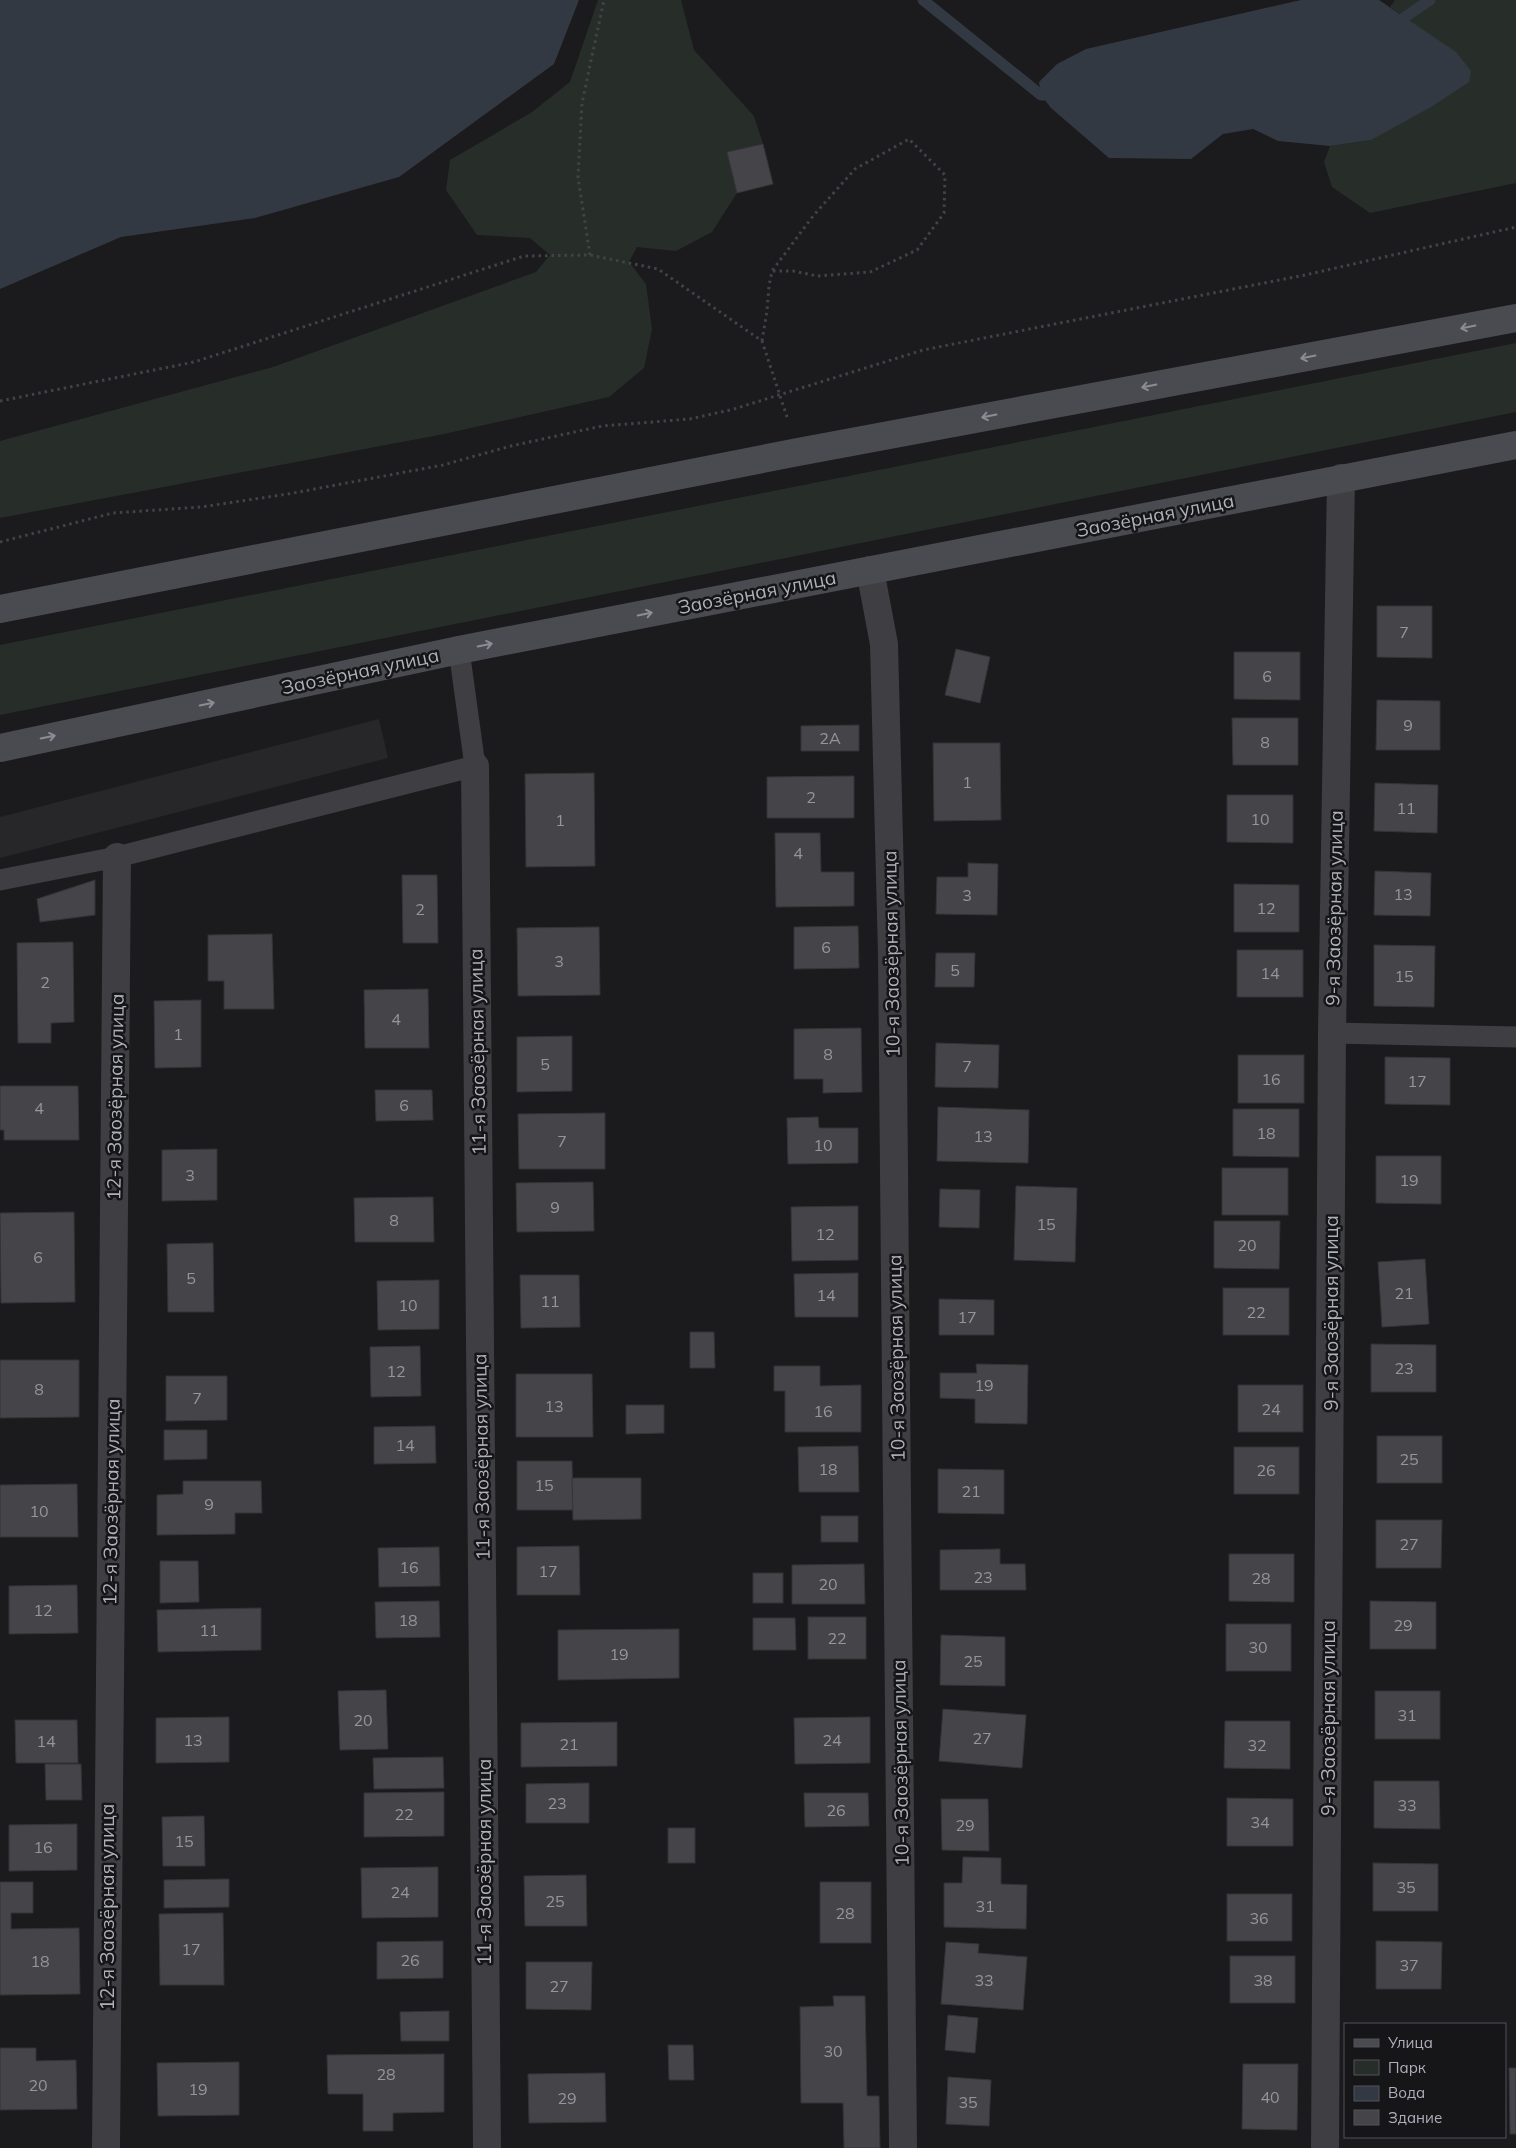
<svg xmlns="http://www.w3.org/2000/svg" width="1516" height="2148" viewBox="0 0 1516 2148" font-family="Mulish,sans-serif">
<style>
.built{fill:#272729}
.green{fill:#272e29}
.water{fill:#333942}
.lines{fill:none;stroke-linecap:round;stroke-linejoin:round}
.stream{stroke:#333942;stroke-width:11}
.building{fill:#454549;stroke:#353538}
.path{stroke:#424348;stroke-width:3;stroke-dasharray:2.5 4;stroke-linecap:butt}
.lane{stroke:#3e3e43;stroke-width:21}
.street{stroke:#3e3e43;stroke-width:28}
.secondary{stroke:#4a4b51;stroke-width:28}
.oneway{stroke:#8b8d96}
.labels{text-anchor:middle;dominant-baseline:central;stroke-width:5;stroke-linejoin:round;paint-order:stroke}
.number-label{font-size:16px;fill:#94959e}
.street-label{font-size:19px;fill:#aeb0bb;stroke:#161517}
</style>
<rect width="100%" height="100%" fill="#1b1a1c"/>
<path class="built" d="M379,719L388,758L0,858V817Z"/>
<g class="green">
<path d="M598,0H681L694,50L754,116L763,144L727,152L737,193L712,232L676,251L637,247L629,262L646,284L652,329L644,368L609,397L444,434L0,518V441L273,367L536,272L550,255L530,238L477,235L446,190L450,160L532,112L570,82Z"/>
<path d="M1395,0H1516V183L1370,213L1332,187L1324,162L1330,146L1371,140L1405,17L1390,7Z"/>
<path d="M1516,343V412L0,715V645Z"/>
</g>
<g class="water">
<path d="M0,0H579L554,64L399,177L255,218L121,237L0,289Z"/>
<path d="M1301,0H1379L1456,52L1471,71L1469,82L1431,107L1371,140L1330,146L1278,141L1253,129L1223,134L1191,159L1109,158L1051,108L1041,95L1039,82L1057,64L1086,49Z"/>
</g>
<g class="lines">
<g class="stream">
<path d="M923,0L1041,95H1055"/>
<path d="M1393,25L1430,0"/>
</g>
</g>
<g class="building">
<path d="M763,144L773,184L737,193L727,152Z"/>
<path d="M1377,606H1432V658L1377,657Z"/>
<path d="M956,649L990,657L980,703L945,695Z"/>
<path d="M1234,652H1300V700L1234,699Z"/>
<path d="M1377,700L1440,701V750H1376Z"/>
<path d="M1232,718H1298V765H1233Z"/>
<path d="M859,725V751H801V726Z"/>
<path d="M933,743H1000L1001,820L934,821Z"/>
<path d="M594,773L595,866L526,867L525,774Z"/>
<path d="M854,776V818H767V777Z"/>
<path d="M1375,783L1438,785L1437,833L1374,831Z"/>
<path d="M1227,795H1293V843L1227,842Z"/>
<path d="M775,833H820L821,872H854V906L776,907Z"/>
<path d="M968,863L998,864L997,915L936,914L937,877H968Z"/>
<path d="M1375,871L1431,873L1430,916L1374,915Z"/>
<path d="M402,875H437L438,943H403Z"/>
<path d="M95,880V915L40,922L37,899Z"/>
<path d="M1234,884L1299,885V932H1234Z"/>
<path d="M858,926L859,968L794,969V927Z"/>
<path d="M599,927L600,995L518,996L517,928Z"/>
<path d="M272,934L274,1009H224V981H208V935Z"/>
<path d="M73,942L74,1022L51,1023V1043H18L17,943Z"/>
<path d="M1374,945L1435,946L1434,1007L1374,1006Z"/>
<rect x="1237" y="950" width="66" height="47"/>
<path d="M936,953H975L974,987H935Z"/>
<path d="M428,989L429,1048H365L364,990Z"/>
<path d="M201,1000V1067L155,1068L154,1001Z"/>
<path d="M861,1028L862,1092L823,1093V1079H794V1029Z"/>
<path d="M572,1036V1091L517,1092V1037Z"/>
<path d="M936,1043L999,1045L998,1088L935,1087Z"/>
<rect x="1238" y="1055" width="66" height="48"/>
<path d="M1385,1057L1450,1058V1105L1385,1104Z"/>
<path d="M0,1086H78L79,1140H4V1130H0Z"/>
<path d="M375,1090H432L433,1120L376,1121Z"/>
<path d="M938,1107L1029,1110L1028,1163L937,1161Z"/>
<path d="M1233,1109H1299V1157L1233,1156Z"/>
<path d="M605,1113V1169H519L518,1114Z"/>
<path d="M818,1117L819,1128H858V1163L788,1164L787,1118Z"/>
<path d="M217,1149V1200L162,1201V1150Z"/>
<path d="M1376,1156H1441V1204L1376,1203Z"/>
<rect x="1222" y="1168" width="66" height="47"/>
<path d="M593,1182L594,1231L517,1232L516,1183Z"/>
<path d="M1016,1186L1077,1188L1075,1262L1014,1260Z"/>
<path d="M940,1189L980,1190L979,1228L939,1227Z"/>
<path d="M433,1197L434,1242H355L354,1198Z"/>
<path d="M858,1206V1260L792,1261L791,1207Z"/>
<path d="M74,1212L75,1302L1,1303L0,1213Z"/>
<path d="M1214,1221H1280L1279,1269L1214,1268Z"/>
<path d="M213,1243L214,1312H168L167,1244Z"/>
<path d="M1425,1259L1429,1324L1382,1327L1378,1262Z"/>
<path d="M858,1273V1317H795L794,1274Z"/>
<path d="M520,1275H579L580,1327L521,1328Z"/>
<path d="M439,1280V1329L378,1330L377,1281Z"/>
<rect x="1223" y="1288" width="66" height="47"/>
<path d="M939,1299L994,1300V1335H939Z"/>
<path d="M690,1332H714L715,1368H690Z"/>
<path d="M1371,1344L1436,1345V1392H1371Z"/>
<path d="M420,1346L421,1396L371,1397L370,1347Z"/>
<path d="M0,1360H79V1417L0,1418Z"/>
<path d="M976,1364L1028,1365L1027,1424L975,1423V1399L940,1398V1373H977Z"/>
<path d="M774,1366H820V1386L861,1385V1432H785V1391H774Z"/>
<path d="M516,1374H592L593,1437H516Z"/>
<path d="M166,1376H227V1420L166,1421Z"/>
<rect x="1238" y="1385" width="65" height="47"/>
<path d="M626,1405H664V1433L626,1434Z"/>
<path d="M435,1426L436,1463L374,1464V1427Z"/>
<path d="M164,1430H207V1459L164,1460Z"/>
<rect x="1377" y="1436" width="65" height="47"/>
<path d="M858,1446L859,1492H799L798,1447Z"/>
<rect x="1234" y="1447" width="65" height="47"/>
<path d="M517,1461H572L573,1510H517Z"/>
<path d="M938,1469L1004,1470V1514L938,1513Z"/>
<path d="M572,1478H641V1519L573,1520Z"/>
<path d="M183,1481H261L262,1513H235V1534L157,1535V1495L183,1494Z"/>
<path d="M77,1484L78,1537H0V1485Z"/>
<rect x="821" y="1516" width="37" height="26"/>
<path d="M1376,1520H1442L1441,1568H1376Z"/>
<path d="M579,1546L580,1595H517V1547Z"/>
<path d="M439,1547L440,1586L379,1587L378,1548Z"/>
<path d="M1000,1549V1564H1025L1026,1590H940V1550Z"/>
<path d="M1229,1554H1294V1602L1229,1601Z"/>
<path d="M160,1561H198L199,1602L160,1603Z"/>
<path d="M864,1564L865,1604H792V1565Z"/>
<rect x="753" y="1573" width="30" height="30"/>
<path d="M77,1585L78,1633L9,1634V1586Z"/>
<path d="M439,1601L440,1637L376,1638L375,1602Z"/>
<path d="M1370,1601L1436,1602V1649H1370Z"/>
<path d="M261,1608V1650L158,1652L157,1610Z"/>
<rect x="808" y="1617" width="58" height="42"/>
<path d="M753,1618H795L796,1650H753Z"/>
<rect x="1226" y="1624" width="65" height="47"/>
<path d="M679,1629V1678L558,1680V1630Z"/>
<path d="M941,1635L1005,1637V1686L940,1685Z"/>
<path d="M386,1690L388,1749L340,1750L338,1691Z"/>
<rect x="1375" y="1691" width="65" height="48"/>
<path d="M943,1709L1026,1715L1022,1768L939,1761Z"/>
<path d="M229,1717V1762L156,1763V1718Z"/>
<path d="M870,1717V1763L795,1764L794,1718Z"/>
<path d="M15,1720H77L78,1763H16Z"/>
<path d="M1225,1721H1290V1769L1224,1768Z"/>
<path d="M617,1722V1766L521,1767V1723Z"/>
<path d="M443,1757L444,1788L374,1789L373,1758Z"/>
<path d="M45,1764H81L82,1800H46Z"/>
<path d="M1374,1781H1439L1440,1829L1374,1828Z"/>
<path d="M589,1783V1823H526V1784Z"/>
<path d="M444,1792V1836L364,1837V1793Z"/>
<path d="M804,1793H868L869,1826L805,1827Z"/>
<path d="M1227,1798L1293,1799V1846H1227Z"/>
<path d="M941,1799H988L989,1851L942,1850Z"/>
<path d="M204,1816L205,1866H163L162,1817Z"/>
<path d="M77,1824V1870L9,1871V1825Z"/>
<rect x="668" y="1828" width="27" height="35"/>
<path d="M963,1857L1001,1858V1884L1027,1885L1026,1929L944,1927V1883H962Z"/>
<path d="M1373,1863L1438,1864V1911H1373Z"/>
<path d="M438,1867V1917L362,1918L361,1868Z"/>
<path d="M586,1875L587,1926H525L524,1876Z"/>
<path d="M229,1879V1907L164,1908V1880Z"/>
<path d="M0,1882H33V1913H11V1929L79,1928L80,1994L0,1995Z"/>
<rect x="820" y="1882" width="51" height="61"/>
<rect x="1227" y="1894" width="65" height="47"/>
<path d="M223,1913L224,1985H160L159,1914Z"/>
<path d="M443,1941V1978L377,1979V1942Z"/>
<path d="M1376,1941L1442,1942L1441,1989H1376Z"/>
<path d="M946,1942L979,1944L978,1953L1027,1957L1023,2010L941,2004Z"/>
<rect x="1230" y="1956" width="65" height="47"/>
<path d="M526,1962H592L591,2010L526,2009Z"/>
<path d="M833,1996H865L867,2096H879L880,2148H844L843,2103H801L800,2007L834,2006Z"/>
<path d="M449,2011V2041H401L400,2012Z"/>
<path d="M948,2015L978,2018L975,2053L945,2050Z"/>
<path d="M668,2045H693L694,2080H669Z"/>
<path d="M0,2048H36V2061L76,2060L77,2109L0,2110Z"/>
<path d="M444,2054V2112L393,2113V2131H363V2094H328L327,2055Z"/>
<path d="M239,2062V2115L158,2116L157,2063Z"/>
<path d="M1243,2064H1298L1297,2130L1242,2129Z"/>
<path d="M1509,2068H1516V2134H1510Z"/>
<path d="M605,2073L606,2122L529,2123L528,2074Z"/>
<path d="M948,2077L991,2080L989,2126L946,2124Z"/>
</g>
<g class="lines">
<g class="path">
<path d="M590,255L578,177L582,103L604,0"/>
<path d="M762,341L767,311L769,286L772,271L813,216L855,169L909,139L945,175L944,213L917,250L870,272L817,276L793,271H772"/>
<path d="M0,401L194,362L524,256L590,255L658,269L762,341L788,420"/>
<path d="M0,542L113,513L201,507L288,494L443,465L511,446L602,426L690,419L734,409L923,350L1305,275L1516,227"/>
</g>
<g class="lane">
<path d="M0,880L117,857L475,766L459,650"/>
<path d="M1332,1033L1516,1037"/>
</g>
<g class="street">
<path d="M870,570L884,644L892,955L903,2148"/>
<path d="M475,766L487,2148"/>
<path d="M106,2148L117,857"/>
<path d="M1325,2148L1332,1033L1341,478"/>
</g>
<g class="secondary">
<path d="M0,609L798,452L1516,318"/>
<path d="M0,748L459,650L1516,445"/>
</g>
</g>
<defs><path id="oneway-shaft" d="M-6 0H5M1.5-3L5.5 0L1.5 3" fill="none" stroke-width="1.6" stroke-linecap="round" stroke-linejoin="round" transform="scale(1.25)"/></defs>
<g class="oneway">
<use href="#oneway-shaft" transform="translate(1468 327) rotate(169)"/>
<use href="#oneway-shaft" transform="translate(1308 357) rotate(169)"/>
<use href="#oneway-shaft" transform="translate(1149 386) rotate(169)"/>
<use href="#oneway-shaft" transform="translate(989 416) rotate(169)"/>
<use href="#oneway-shaft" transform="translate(645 614) rotate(-11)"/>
<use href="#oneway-shaft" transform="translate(485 645) rotate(-11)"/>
<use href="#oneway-shaft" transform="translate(207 704) rotate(-12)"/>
<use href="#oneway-shaft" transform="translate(48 737) rotate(-12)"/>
</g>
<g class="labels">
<g class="number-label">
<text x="1404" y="632">7</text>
<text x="1267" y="676">6</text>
<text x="1408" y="725">9</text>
<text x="830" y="738">2А</text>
<text x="1265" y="742">8</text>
<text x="967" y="782">1</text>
<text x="811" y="797">2</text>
<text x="1406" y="808">11</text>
<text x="1260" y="819">10</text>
<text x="560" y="820">1</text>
<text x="798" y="853">4</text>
<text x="1403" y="894">13</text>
<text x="967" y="895">3</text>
<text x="1266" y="908">12</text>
<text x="420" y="909">2</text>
<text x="826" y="947">6</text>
<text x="559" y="961">3</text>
<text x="955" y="970">5</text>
<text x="1270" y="973">14</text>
<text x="1404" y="976">15</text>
<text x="45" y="982">2</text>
<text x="396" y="1019">4</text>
<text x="178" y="1034">1</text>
<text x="828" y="1054">8</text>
<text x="545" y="1064">5</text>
<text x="967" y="1066">7</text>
<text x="1271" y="1079">16</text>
<text x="1417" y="1081">17</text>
<text x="404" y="1105">6</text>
<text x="39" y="1108">4</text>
<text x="1266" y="1133">18</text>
<text x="983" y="1136">13</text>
<text x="562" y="1141">7</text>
<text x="823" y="1145">10</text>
<text x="190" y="1175">3</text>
<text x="1409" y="1180">19</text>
<text x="555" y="1207">9</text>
<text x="394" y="1220">8</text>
<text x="1046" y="1224">15</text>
<text x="825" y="1234">12</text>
<text x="1247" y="1245">20</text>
<text x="38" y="1257">6</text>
<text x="191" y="1278">5</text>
<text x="1404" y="1293">21</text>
<text x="826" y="1295">14</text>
<text x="550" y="1301">11</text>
<text x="408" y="1305">10</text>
<text x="1256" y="1312">22</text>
<text x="967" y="1317">17</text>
<text x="1404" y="1368">23</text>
<text x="396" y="1371">12</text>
<text x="984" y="1385">19</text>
<text x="39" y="1389">8</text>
<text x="197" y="1398">7</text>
<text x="554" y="1406">13</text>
<text x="1271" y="1409">24</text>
<text x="823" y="1411">16</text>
<text x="405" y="1445">14</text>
<text x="1409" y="1459">25</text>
<text x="828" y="1469">18</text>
<text x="1266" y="1470">26</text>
<text x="544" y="1485">15</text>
<text x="971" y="1491">21</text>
<text x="209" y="1504">9</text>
<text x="39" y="1511">10</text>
<text x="1409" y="1544">27</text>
<text x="409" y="1567">16</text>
<text x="548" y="1571">17</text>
<text x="983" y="1577">23</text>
<text x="1261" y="1578">28</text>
<text x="828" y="1584">20</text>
<text x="43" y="1610">12</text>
<text x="408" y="1620">18</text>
<text x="1403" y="1625">29</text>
<text x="209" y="1630">11</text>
<text x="837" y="1638">22</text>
<text x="1258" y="1647">30</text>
<text x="619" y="1654">19</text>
<text x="973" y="1661">25</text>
<text x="1407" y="1715">31</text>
<text x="363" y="1720">20</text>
<text x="982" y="1738">27</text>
<text x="193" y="1740">13</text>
<text x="832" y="1740">24</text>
<text x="46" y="1741">14</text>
<text x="569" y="1744">21</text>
<text x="1257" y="1745">32</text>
<text x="557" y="1803">23</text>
<text x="1407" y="1805">33</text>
<text x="836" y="1810">26</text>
<text x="404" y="1814">22</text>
<text x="1260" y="1822">34</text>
<text x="965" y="1825">29</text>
<text x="184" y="1841">15</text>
<text x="43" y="1847">16</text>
<text x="1406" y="1887">35</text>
<text x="400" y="1892">24</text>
<text x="555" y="1901">25</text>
<text x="985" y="1906">31</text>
<text x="845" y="1913">28</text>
<text x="1259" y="1918">36</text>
<text x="191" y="1949">17</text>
<text x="410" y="1960">26</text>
<text x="40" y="1961">18</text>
<text x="1409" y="1965">37</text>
<text x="984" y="1980">33</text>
<text x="1263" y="1980">38</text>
<text x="559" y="1986">27</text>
<text x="833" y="2051">30</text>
<text x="386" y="2074">28</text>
<text x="38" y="2085">20</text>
<text x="198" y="2089">19</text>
<text x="1270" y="2097">40</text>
<text x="567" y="2098">29</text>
<text x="968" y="2102">35</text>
</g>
<g class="street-label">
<text transform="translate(1155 515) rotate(-11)">Заозёрная улица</text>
<text transform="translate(757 592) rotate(-11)">Заозёрная улица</text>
<text transform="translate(360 671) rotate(-12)">Заозёрная улица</text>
<text transform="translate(1334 908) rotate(-89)">9-я Заозёрная улица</text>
<text transform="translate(891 954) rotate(-91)">10-я Заозёрная улица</text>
<text transform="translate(477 1052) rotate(-91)">11-я Заозёрная улица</text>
<text transform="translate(115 1097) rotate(-89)">12-я Заозёрная улица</text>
<text transform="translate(1331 1313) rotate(-90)">9-я Заозёрная улица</text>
<text transform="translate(896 1358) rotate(-91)">10-я Заозёрная улица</text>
<text transform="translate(481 1457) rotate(-91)">11-я Заозёрная улица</text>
<text transform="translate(111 1502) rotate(-89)">12-я Заозёрная улица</text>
<text transform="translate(1328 1718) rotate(-90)">9-я Заозёрная улица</text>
<text transform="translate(900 1763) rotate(-91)">10-я Заозёрная улица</text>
<text transform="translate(484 1862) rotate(-90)">11-я Заозёрная улица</text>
<text transform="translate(107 1907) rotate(-90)">12-я Заозёрная улица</text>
</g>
</g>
<rect x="1344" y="2023" width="162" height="115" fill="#161517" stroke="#535359"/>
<rect x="1354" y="2039" width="25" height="8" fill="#4a4b51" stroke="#535359"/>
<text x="1388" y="2048" font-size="15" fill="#aeb0bb">Улица</text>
<rect x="1354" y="2060" width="25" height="15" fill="#272e29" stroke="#535359"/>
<text x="1388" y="2073" font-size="15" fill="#aeb0bb">Парк</text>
<rect x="1354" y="2086" width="25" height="15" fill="#333942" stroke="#535359"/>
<text x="1388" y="2098" font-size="15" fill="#aeb0bb">Вода</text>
<rect x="1354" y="2110" width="25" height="15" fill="#454549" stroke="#535359"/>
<text x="1388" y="2123" font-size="15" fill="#aeb0bb">Здание</text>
</svg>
